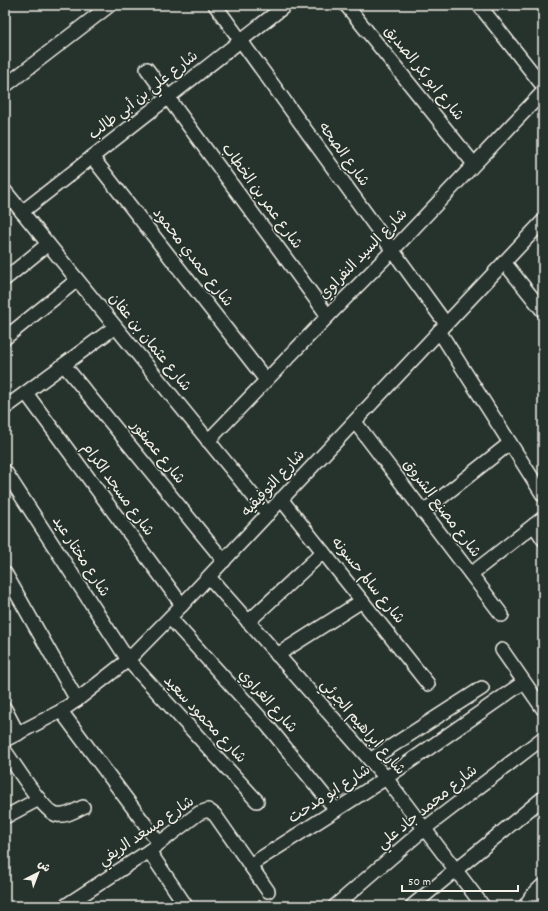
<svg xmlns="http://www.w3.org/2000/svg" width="548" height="911" viewBox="0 0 548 911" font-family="Dekko,'Playpen Sans Arabic',sans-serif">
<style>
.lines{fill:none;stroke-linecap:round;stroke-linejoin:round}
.minor-casing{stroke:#f4f1e8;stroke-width:16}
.tertiary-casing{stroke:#f4f1e8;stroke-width:19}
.minor{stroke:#26332d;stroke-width:13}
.tertiary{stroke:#26332d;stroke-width:16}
.labels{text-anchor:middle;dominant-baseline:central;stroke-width:3;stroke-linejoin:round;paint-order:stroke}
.street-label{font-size:15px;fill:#f4f1e8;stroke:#26332d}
</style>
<rect width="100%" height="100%" fill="#26332d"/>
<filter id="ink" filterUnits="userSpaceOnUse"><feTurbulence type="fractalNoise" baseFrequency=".025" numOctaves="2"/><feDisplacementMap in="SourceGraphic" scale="8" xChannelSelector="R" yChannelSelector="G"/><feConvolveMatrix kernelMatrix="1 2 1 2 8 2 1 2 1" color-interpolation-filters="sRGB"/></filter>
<g filter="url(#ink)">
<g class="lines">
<g class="minor-casing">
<g id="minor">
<path d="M215,5L446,324"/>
<path d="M346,5L474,164"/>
<path d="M479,5L543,86"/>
<path d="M147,69L328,316"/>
<path d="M5,86L110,5"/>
<path d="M92,157L266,380"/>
<path d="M5,191L268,514"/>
<path d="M22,212L286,5"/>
<path d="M504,262L543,311"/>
<path d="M5,279L48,244"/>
<path d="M439,331L543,495"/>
<path d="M5,338L77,280"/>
<path d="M64,365L224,561"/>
<path d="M26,393L182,605"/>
<path d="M5,408L115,327"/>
<path d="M355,422L502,615"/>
<path d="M208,441L328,316L392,251L543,92"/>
<path d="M5,471L128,660L257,801"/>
<path d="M281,499L428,684"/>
<path d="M423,512L510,443"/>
<path d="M534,525L543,539"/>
<path d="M5,573L77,700"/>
<path d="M471,574L543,518"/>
<path d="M209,577L386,778L483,906"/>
<path d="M170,618L267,725L336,810"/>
<path d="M248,622L323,552"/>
<path d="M502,650L543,709"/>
<path d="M277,655L362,601"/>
<path d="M5,709L18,734"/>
<path d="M61,711L159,843"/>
<path d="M5,740L61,711L77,700L128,660L182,605L543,221"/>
<path d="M5,751C14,763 44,813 57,815C65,817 76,810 83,807"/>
<path d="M370,760L482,688"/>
<path d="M5,817L39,799"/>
<path d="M149,851L186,906"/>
<path d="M250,865L386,778L524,682"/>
<path d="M65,906L149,851L199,813L208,810L215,815L268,891"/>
<path d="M335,906L424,829L543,738"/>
<path d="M412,906L543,798"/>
</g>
</g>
<g class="tertiary-casing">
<path id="tertiary" d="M527,906L533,897L543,887"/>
</g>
<use href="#minor" class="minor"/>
<use href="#tertiary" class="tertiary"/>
</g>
</g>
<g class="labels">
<g class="street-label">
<text transform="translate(423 74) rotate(51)">شارع ابو بكر الصديق</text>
<text transform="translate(144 96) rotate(-38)">شارع علي بن أبي طالب</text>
<text transform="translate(343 155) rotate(54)">شارع الصحه</text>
<text transform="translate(261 197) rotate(54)">شارع عمر بن الخطاب</text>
<text transform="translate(364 255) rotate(-46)">شارع السيد النفراوي</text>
<text transform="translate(192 258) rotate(52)">شارع حمدي محمود</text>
<text transform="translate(149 343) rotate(51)">شارع عثمان بن عفان</text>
<text transform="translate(157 453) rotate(51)">شارع عصفور</text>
<text transform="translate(274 484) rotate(-47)">شارع التوفيقيه</text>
<text transform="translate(117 490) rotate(54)">شارع مسجد الكرام</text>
<text transform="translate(441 509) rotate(53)">شارع مصنع الشروق</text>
<text transform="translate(80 557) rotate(57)">شارع مختار عيد</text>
<text transform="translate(367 581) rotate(51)">شارع سالم حسونه</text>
<text transform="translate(267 702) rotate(48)">شارع الغراوي</text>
<text transform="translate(204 720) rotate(47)">شارع محمود سعيد</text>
<text transform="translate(362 728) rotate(49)">شارع ابراهيم الجرئي</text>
<text transform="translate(330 795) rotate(-33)">شارع ابو مدحت</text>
<text transform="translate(428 808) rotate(-39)">شارع محمد جاد علي</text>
<text transform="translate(147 832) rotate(-34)">شارع مسعد الريفي</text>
</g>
</g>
<rect width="548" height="911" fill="none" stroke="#26332d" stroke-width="20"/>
<rect x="10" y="10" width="528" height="891" fill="none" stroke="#f4f1e8" stroke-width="1.5" filter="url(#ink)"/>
<g transform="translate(38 873) rotate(42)" stroke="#26332d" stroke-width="3" paint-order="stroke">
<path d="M0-3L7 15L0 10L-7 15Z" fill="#f4f1e8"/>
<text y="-6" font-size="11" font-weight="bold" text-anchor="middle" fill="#f4f1e8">ش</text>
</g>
<path d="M402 885v6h116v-6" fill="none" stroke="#f4f1e8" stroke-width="2"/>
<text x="408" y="885" font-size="12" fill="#f4f1e8" stroke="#26332d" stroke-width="3" paint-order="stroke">50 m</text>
</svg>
